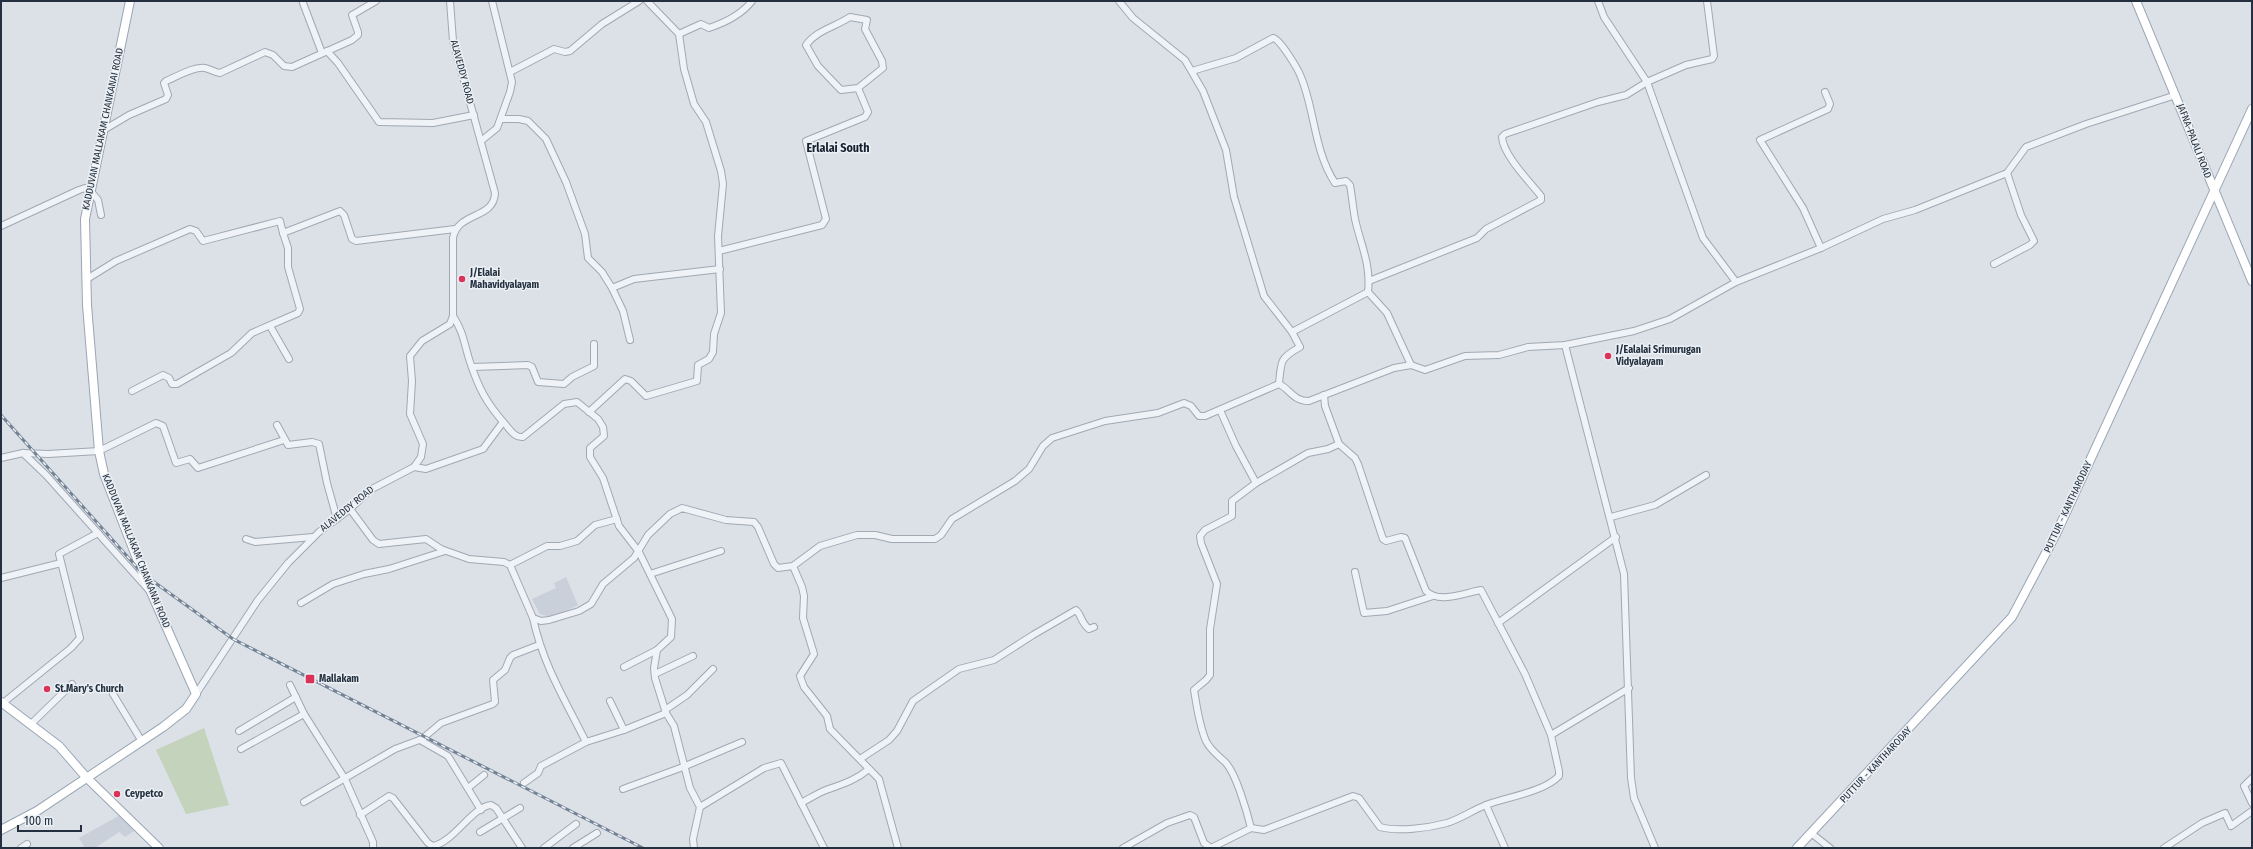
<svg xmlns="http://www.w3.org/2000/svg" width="2253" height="849" viewBox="0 0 2253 849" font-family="'Fira Sans Condensed',sans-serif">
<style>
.built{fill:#cad0da}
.green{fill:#c3d3bc}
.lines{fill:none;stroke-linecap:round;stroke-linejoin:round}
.minor-casing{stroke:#a1a8b2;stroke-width:8}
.major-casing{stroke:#9aa6b5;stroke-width:10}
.minor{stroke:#eff2f6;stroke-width:6}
.major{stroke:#fff;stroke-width:8}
.rail-casing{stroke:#748293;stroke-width:3}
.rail{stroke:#ebf0f5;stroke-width:1.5;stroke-dasharray:4.5;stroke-linecap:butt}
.poi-dot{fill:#db3357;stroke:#ebf0f5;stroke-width:1.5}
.labels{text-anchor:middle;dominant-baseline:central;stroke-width:3;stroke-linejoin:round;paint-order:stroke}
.street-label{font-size:10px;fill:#24303f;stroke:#ebf0f5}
.poi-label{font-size:10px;font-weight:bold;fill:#24303f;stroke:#ebf0f5;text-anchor:start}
.quarter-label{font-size:12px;font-weight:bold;fill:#172130;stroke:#ebf0f5}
</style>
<rect width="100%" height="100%" fill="#dce1e8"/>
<g class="built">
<path d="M566,577L578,605L556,616H547L540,614L532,599L556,588L554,583Z"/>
<path d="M120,815L134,831L125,837L119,832L95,848H85L79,838Z"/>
</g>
<path class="green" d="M204,728L229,805L186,814L156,750Z"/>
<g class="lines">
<g class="minor-casing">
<g id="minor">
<path d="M1119,1L1133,18L1185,60L1203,91L1226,150L1234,197L1264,296L1292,332"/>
<path d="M1598,1L1604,17L1647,82L1703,238L1736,282"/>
<path d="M303,3L322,53"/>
<path d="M679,34L701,24L709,28C724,23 742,14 752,1"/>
<path d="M327,51L338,63L379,122L433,123L474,115"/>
<path d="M1192,71L1236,58L1273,38C1280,39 1298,69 1301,77C1315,111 1314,151 1335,183L1346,181L1350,185C1352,196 1353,208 1355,219C1361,246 1371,264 1368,292"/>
<path d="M510,72L554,49L565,52L570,51L602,24L639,1"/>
<path d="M501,119H519L528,121L546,139L566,182L585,234L588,258L602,272L612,288L623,311L630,340"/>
<path d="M102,131L129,115L166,99L168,95L164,83L166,81C176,77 194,66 205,68C210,69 214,72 220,73L265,52L273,55L284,66L292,67L352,40L358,35V32L352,15L376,1"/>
<path d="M481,141L497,128L510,92L512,82L492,1"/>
<path d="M88,196L93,194L98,200L101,215"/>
<path d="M1,226L79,190L85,188L89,191"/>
<path d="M1821,248L1803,208L1760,140L1828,109L1830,104L1825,92"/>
<path d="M719,251L822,225L826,219L806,141L865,117L868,112L858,88L841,90L818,66L806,45C817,30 835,27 850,17L867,20L865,29L882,61L883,68L858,88"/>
<path d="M1994,264L2030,245L2034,241L2021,215L2007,173"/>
<path d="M87,279L116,261L190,229L196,231L203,241L280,221L283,233L340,211L344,215L352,239L356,241L455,229"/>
<path d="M1369,281L1477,238L1486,229L1541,200V196C1530,182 1503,155 1502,137L1505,134L1598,102L1626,95L1647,82L1686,65L1712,59L1714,56L1707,1"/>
<path d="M612,288L634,279L720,269"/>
<path d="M453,316C464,333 464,344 470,362C479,389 486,402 504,423C510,429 514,438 523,437L564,404L577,402L598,419L603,427L604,436L590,448V457L603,478L619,526L639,552L672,619L671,637L657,650L654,668L655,678L666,713L674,726L690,788L700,807L693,839L694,848"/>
<path d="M270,326L289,359"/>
<path d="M1565,345L1624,574L1631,778L1634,798L1655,848"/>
<path d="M472,367L528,365L532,367L538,382L564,384L572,377L594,366V344"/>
<path d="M1279,384C1281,361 1280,358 1300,347L1292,332L1368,292L1387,313L1411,365"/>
<path d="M132,391L163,375L169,378L172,384H177L231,353L252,333L298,313L300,309L288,267V248L283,233"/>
<path d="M1324,395L1325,406L1339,444L1355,458L1358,464L1383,539L1386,541L1401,537L1405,538L1426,591C1439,604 1464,593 1481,590L1525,674L1551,735"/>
<path d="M589,412L625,379L631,381L646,396L697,381L698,365L709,359L713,352L714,334L721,313L718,236L723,184L721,171L706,122L694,104L684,69L679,34L647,1"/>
<path d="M277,425L288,445L312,442L319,444L327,483L337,519"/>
<path d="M23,453L46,475L148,589"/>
<path d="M1,458L23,453L48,454L99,451L156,423L163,426L176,463L190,459L198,468L284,440"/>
<path d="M414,467L426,469L483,449L503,422"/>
<path d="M1256,483L1308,453L1328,449L1339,444"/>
<path d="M350,509L373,540L379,544L426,539L441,549L469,559L504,562L510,565L533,618L541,621L549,620L579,611L591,604L603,584L634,558L648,535L670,514L682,508L726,520L754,522L758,527L774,564L778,568L793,566L820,546L857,535H875L892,539H935L941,535L952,519L1015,481L1029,469L1043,446L1052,438L1105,421L1158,413L1184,403L1191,406L1199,416H1205L1279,384C1291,390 1293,401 1309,401L1394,368L1411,365L1425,370L1465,356L1499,355L1528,347L1565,345L1634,331L1670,319L1736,282L1821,248L1883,219L1915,210L2007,173L2026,147L2086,124L2176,95"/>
<path d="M1611,517L1655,505L1706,475"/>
<path d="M246,539L255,542L313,537"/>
<path d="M510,565L547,546H560L577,541L595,525L617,519"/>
<path d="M793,566L802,587L804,596L803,618L814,654L800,676L804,687L827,716L830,729L879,779L898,848"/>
<path d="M1355,572L1364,613L1387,611L1433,596"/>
<path d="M650,574L721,551"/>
<path d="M1,578L61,563"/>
<path d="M301,603L333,584L364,574L389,569L445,551"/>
<path d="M533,618C543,665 565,700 586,742"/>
<path d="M1498,623L1616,537"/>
<path d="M624,667L657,650"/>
<path d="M655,674L693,656"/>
<path d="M290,685L304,714L345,779L373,842V848"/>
<path d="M113,694L141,740"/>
<path d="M196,694L258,600L288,563L319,532L350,509L370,490L414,467L421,457L423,444L410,414L412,381L410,356L422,341L450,324L453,316V238C458,211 494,220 495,193L453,41L450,1"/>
<path d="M610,701L624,730"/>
<path d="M3,703L71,648L80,638L59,554L98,533"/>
<path d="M665,710L687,695L713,669"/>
<path d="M30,725L72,684"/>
<path d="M239,731L296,697"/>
<path d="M420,740L448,756L481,810"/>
<path d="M241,749L304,714"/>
<path d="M860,759L889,740L897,731L913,701L959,669L994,660L1033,635L1076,610C1081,614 1081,623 1089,629L1094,627"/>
<path d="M2252,778L2244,786L2252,803"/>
<path d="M524,783L538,773L541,766L586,742L624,730L666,713"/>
<path d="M468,788L484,775"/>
<path d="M623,789L683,767L742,742"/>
<path d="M304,802L395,749L422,739L441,723L493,704L495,702L493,680L505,670L510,658L513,655L539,645"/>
<path d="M801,803C809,799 818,793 826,790C843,784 856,780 869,769"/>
<path d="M1486,805L1505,848"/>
<path d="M700,807L764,768L781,763L824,848"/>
<path d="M360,815L389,796L393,798L428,843L433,846C454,842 472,807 491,805L496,808L522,848"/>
<path d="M1251,828L1264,830L1353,796L1359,798L1380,827C1398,832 1428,828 1447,823C1460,819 1473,810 1486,805C1507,797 1544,792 1559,776V771L1551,735L1629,688"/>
<path d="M480,832L520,808"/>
<path d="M1811,833L1830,848"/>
<path d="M21,848L27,844"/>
<path d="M544,848L576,824"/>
<path d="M573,848L597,833"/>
<path d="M1123,848L1167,823L1190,815L1194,817L1204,843L1211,848"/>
<path d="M1211,848L1251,828C1247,812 1236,773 1225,762C1218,755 1211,751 1206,741C1199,725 1197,707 1194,690L1206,680L1210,675V629L1217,584L1201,543L1200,536L1205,530L1232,516V501L1256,483L1236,446L1220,410"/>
<path d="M2164,848L2202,823L2225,813L2231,826L2252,811"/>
</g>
</g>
<g class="major-casing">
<g id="major">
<path d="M2136,1L2252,281"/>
<path d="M1,702L59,746L86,777L159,848"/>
<path d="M1,830L37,811L163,727L186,709L196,694L143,574L104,474L99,451L87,305L85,219L130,1"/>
<path d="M1797,848L2012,617L2056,534L2252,109"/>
</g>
</g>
<use href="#minor" class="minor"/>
<use href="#major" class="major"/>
<g class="rail-casing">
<path id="rail" d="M1,415L143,574L233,639L643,848"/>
</g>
<use href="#rail" class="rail"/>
</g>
<g class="poi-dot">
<circle cx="462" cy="279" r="4"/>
<circle cx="1608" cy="356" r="4"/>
<rect x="305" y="674" width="10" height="10" rx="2"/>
<circle cx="47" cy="689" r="4"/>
<circle cx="117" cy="794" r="4"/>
</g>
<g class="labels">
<g class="street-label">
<text transform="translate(462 72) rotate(75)">ALAVEDDY ROAD</text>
<text transform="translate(103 129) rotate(-78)">KADDUVAN MALLAKAM CHANKANAI ROAD</text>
<text transform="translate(2194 141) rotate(69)">JAFNA-PALALI ROAD</text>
<text transform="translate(2068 507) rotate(-65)">PUTTUR - KANTHARODAY</text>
<text transform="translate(347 509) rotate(-39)">ALAVEDDY ROAD</text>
<text transform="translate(136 551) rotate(68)">KADDUVAN MALLAKAM CHANKANAI ROAD</text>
<text transform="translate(1876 765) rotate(-47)">PUTTUR - KANTHARODAY</text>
</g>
<g class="poi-label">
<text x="470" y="273">J/Elalai<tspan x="470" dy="12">Mahavidyalayam</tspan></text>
<text x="1616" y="350">J/Ealalai Srimurugan<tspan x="1616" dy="12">Vidyalayam</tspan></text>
<text x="319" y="679">Mallakam</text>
<text x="55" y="689">St.Mary's Church</text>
<text x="125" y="794">Ceypetco</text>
</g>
<g class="quarter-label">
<text x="838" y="148">Erlalai South</text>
</g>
</g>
<rect width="2253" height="849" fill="none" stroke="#24303f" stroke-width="4"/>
<path d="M18 825v6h63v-6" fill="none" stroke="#24303f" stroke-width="2"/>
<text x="24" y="825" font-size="12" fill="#24303f" stroke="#ebf0f5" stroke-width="3" paint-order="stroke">100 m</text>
</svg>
